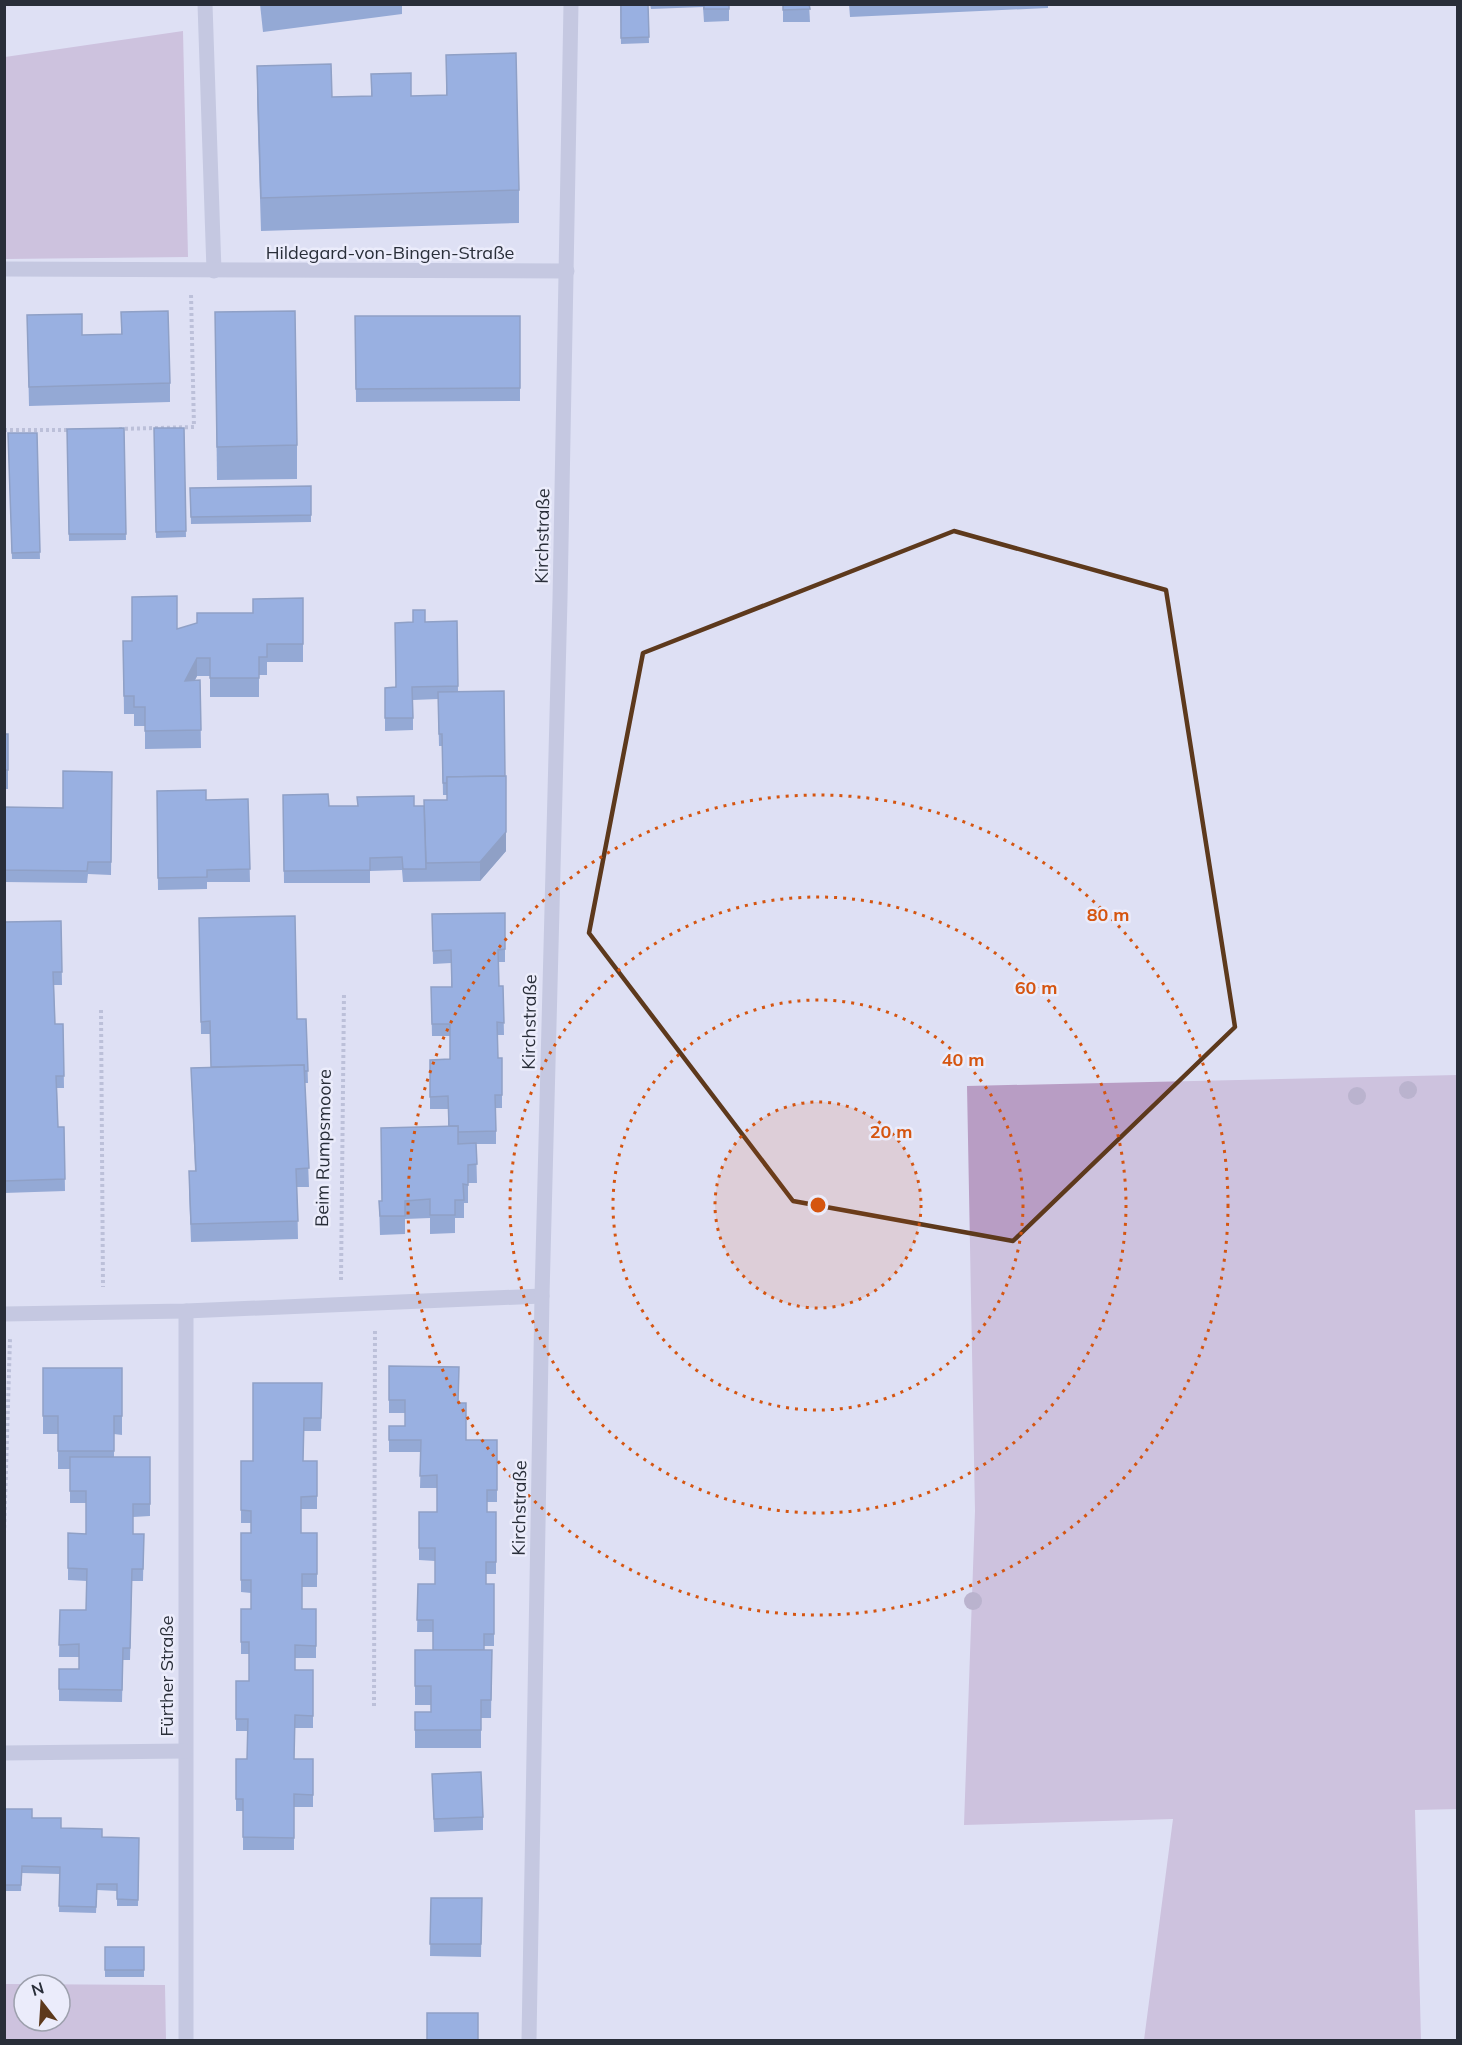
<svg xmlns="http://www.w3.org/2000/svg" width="1462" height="2045" viewBox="0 0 1462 2045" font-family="Mulish,sans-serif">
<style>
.green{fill:#b89dc4;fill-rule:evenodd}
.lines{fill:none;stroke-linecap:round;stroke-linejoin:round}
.path{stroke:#939ab9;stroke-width:4;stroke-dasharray:3 3;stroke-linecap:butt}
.street{stroke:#a6acca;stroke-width:15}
.tree{fill:#8e7d9f}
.wall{fill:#3b66af}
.shaded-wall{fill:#30538e}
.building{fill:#4577cb;stroke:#30538e;stroke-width:1.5}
.marked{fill:none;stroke:#5d391c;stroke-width:4.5;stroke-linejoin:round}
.ring{fill:none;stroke:#d55510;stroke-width:3;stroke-dasharray:3 6}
.labels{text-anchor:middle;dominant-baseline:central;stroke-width:5;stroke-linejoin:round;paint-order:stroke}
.street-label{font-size:18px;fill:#292e39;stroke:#ebecfb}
.centre{fill:#d55510;stroke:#ebecfb;stroke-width:3}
.ring-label{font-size:18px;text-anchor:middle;font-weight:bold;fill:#d55510;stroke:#ebecfb;stroke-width:5;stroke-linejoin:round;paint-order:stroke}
</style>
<rect width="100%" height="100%" fill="#dee0f4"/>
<g class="green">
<path d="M183,31L188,257L5,259V57Z"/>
<path d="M1457,1075L1458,1809L1415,1810L1421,2040H1144L1173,1819L964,1825L975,1511L967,1086Z"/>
<path d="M5,1984L165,1985L166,2040H5ZM24,1985H60V2021H24Z"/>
</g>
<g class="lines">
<g class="path">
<path d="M119,429L194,427L191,294"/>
<path d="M4,430H70"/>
<path d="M101,1010L103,1287"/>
<path d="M341,1280L344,993"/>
<path d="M4,1534L10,1339"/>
<path d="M374,1706L375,1328"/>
</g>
<g class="street">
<path d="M205,4L214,271"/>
<path d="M4,269L567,271"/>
<path d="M186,1311V2040"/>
<path d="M4,1314L186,1311L542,1296"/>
<path d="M4,1753L185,1751"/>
<path d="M529,2040L542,1296L560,599L571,4"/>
</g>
</g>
<g class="tree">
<circle cx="1408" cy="1090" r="9"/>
<circle cx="1357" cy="1096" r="9"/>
<circle cx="973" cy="1601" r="9"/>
</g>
<g class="wall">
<path d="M260,4H402V14L263,32Z"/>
<path d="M620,4H648L649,43L621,44Z"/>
<path d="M650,4H777L729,6V21L704,22L703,7L651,9Z"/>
<path d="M783,4H809L810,22H783Z"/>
<path d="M849,4H1048V8L850,17Z"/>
<path d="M446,55L519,190V223L261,231L257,99V66L332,97L371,96V74L411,96L446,95Z"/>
<path d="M121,312L170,383V402L29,406L27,315L82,335L121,334Z"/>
<path d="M215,312L297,445V479L217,480Z"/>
<path d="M355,316H520V401L356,402Z"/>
<path d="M124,428L126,540L69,541L67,429Z"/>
<path d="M154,428H184L186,537L156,538Z"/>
<path d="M8,433H37L40,559H12Z"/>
<path d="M311,486V522L191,524L190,488Z"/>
<path d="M303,598V662H267V675H259V697H210V676H197L195,680H200L201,748L145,749V726H134V714H124L123,641H132L177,629L253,613Z"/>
<path d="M457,621L458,691L506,851L480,881L403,882L402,870L370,871V883H284L283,795L329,806H424L447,800V795H443L442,746H439L438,699L413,700V730L385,731V688L395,687L425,622Z"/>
<rect x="4" y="734" width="4" height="55"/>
<path d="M112,772L111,875L88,874L87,883L4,882V807L63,808Z"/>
<path d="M157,791L206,800L248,799L250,882H207V889L158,890Z"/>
<path d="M505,913V962H499V986H503L504,1035H497L498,1058H502V1108H496V1144H476L477,1183H468V1203H464V1218H455V1233L430,1234V1218L405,1219V1234L380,1235L379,1201H382L448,1127V1109H430V1060L450,1059V1036H432L431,987H451V963L433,964L432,914Z"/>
<path d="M199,918L297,1019H306L308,1083H305L309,1187H297L298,1239L191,1242L189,1190L195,1171L191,1068L211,1067L210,1034H201Z"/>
<path d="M61,921L62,985H54L55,1024H63L64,1088H57L58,1127H64L65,1191L4,1193V922Z"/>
<path d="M389,1366L458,1403L466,1440H497V1502H487V1512H496V1574H486V1584H494V1646H484V1650H492L491,1718H481V1748H415V1712H431V1705H415V1686L433,1650V1632H417L418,1584H435V1561L419,1560V1512H437V1488H420L421,1452H389V1426H405V1413H389Z"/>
<path d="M43,1368H122V1435L114,1434V1457H150V1516L133,1517V1534H144L143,1581H132L130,1660H123L122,1702L59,1701V1669H79V1657H59L60,1610H86L87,1581L68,1580V1533L86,1534V1503H70V1469H58V1434H43Z"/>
<path d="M322,1383L321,1431H304L303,1461H317V1509H301V1533H317V1587H302V1609H316V1658H295V1670H313V1728H295L294,1759H313V1807H294V1850H243V1811H236V1759H247L248,1731H236V1681H249V1654H241V1609H251V1593L241,1592V1533H251V1523H241V1461H253Z"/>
<path d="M432,1774L483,1817V1830L434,1832Z"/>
<path d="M4,1809L61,1828L102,1837L139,1838L138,1906H117V1891L97,1890L96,1913L59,1912L60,1874L22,1873L21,1891H4Z"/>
<path d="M431,1898H482L481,1957L430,1956Z"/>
<rect x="105" y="1947" width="39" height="30"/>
</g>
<g class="shaded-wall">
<path d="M197,658V676L185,699V681Z"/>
<path d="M506,832V851L480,881V862Z"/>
</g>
<g class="building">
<path d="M621,4H648L649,37L621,38Z"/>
<rect x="704" y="4" width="25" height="5"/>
<path d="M783,4H809L810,9L783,10Z"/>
<path d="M516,53L519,190L261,198L257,66L331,64L332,97L372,96L371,74L411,73V96L447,95L446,55Z"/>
<path d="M168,311L170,383L29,387L27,315L82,314V335L122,334L121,312Z"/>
<path d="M295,311L297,445L217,447L215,312Z"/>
<path d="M355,316H520V388L356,389Z"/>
<path d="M124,428L126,534H69L67,429Z"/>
<path d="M154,428H184L186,531L156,532Z"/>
<path d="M8,433H37L40,552L12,553Z"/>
<path d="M311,486V515L191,517L190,488Z"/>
<path d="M177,596V629L197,623V613H253V599L303,598V644H267V657H259V678H210V658H197L185,681L200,680L201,730L145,731V707H134V696H124L123,641H132V597Z"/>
<path d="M413,610H425V622L457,621L458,686L412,687L413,718H385V688L396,687L395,623L413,622Z"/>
<path d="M504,691L505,776L447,777V783H443L442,734H439L438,692Z"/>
<rect x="4" y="734" width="4" height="36"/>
<path d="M63,771L112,772L111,862H88L87,871L4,870V807L63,808Z"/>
<path d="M506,776V832L480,862L426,863L424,800H447V777Z"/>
<path d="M206,790V800L248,799L250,869L207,870V877L158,878L157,791Z"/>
<path d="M328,794L329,806H358L357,797L414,796V806H424L426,869H403L402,857L370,858V870L284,871L283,795Z"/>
<path d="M505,913V949L498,950L499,986H503L504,1023L497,1022L498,1058H502V1095H495L496,1131L458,1132V1126H449L448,1096L430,1097V1060L450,1059V1024H432L431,987H452L451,950L433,951L432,914Z"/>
<path d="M295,916L297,1019H306L308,1071H304V1065L211,1067L210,1021L201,1022L199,918Z"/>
<path d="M61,921L62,972H53L55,1024H63L64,1076H56L58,1127H64L65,1179L4,1181V922Z"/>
<path d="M304,1065L309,1168L296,1169L298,1221L191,1224L189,1171H196L191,1068Z"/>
<path d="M458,1126V1144L476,1143L477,1164L468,1165V1185L463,1184L464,1200H455V1215H430V1199L405,1201V1216H380L379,1201H382L381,1128Z"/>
<path d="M389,1366L459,1367L458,1403H466V1440H497V1490H487V1512H496V1562H486V1584H494V1634H484V1650H433V1620H417L418,1584H435V1548H419V1512H437V1475L420,1476L421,1440H389V1426H405V1400H389Z"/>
<path d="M43,1368H122V1416H114V1451H58V1416H43Z"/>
<path d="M253,1383H322L321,1418H304L303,1461H317V1496L301,1497V1533H317V1574H302V1609H316V1646L295,1645V1670H313V1716L295,1715L294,1759H313V1795L294,1794V1838L243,1837V1799H236V1759H247L248,1719H236V1681H249V1642H241V1609H251V1580H241V1533H251V1511L241,1510V1461H253Z"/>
<path d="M70,1457H150V1504H133V1534H144L143,1569H132L130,1648H123L122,1690L59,1689V1669H79V1644L59,1645L60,1610H86L87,1569L68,1568V1533L86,1534V1491H70Z"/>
<path d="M415,1650H492L491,1700H481V1730H415V1712H431V1686H415Z"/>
<path d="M481,1772L483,1817L434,1819L432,1774Z"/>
<path d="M4,1809H32V1818H61V1828L102,1829V1837L139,1838L138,1900L117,1899V1884H97L96,1907L59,1906L60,1867L22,1866L21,1885H4Z"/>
<path d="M431,1898H482L481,1944H430Z"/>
<rect x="105" y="1947" width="39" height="23"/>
<rect x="427" y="2013" width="51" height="27"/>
</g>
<path d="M0 0H1462V2045H0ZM954,531L1166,590L1235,1027L1013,1241L793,1201L589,933L643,653Z" fill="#dee0f4" fill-opacity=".55" fill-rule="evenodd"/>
<path class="marked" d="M954,531L1166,590L1235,1027L1013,1241L793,1201L589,933L643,653Z"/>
<circle cx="818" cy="1205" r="103" fill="#d55510" fill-opacity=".12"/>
<g class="ring">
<circle cx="818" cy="1205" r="103"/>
<circle cx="818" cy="1205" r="205"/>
<circle cx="818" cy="1205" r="308"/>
<circle cx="818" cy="1205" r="410"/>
</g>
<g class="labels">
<g class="street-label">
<text x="390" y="252">Hildegard-von-Bingen-Straße</text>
<text transform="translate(542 536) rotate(-89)">Kirchstraße</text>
<text transform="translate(529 1022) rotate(-89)">Kirchstraße</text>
<text transform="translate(323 1148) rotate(-89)">Beim Rumpsmoore</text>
<text transform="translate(519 1508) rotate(-89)">Kirchstraße</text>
<text transform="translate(166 1676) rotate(-90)">Fürther Straße</text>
</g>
</g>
<circle cx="818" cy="1205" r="9" class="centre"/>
<g class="ring-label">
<text x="1108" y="921">80 m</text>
<text x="1036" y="994">60 m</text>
<text x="963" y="1066">40 m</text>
<text x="891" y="1138">20 m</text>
</g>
<rect width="1462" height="2045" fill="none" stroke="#292e39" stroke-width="12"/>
<g transform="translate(42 2003) rotate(343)"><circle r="28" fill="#ebecfb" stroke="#9da0ad" stroke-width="1.5"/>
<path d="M0-4.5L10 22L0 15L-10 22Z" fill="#5d391c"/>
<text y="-9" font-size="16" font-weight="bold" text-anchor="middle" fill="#292e39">N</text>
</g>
</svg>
